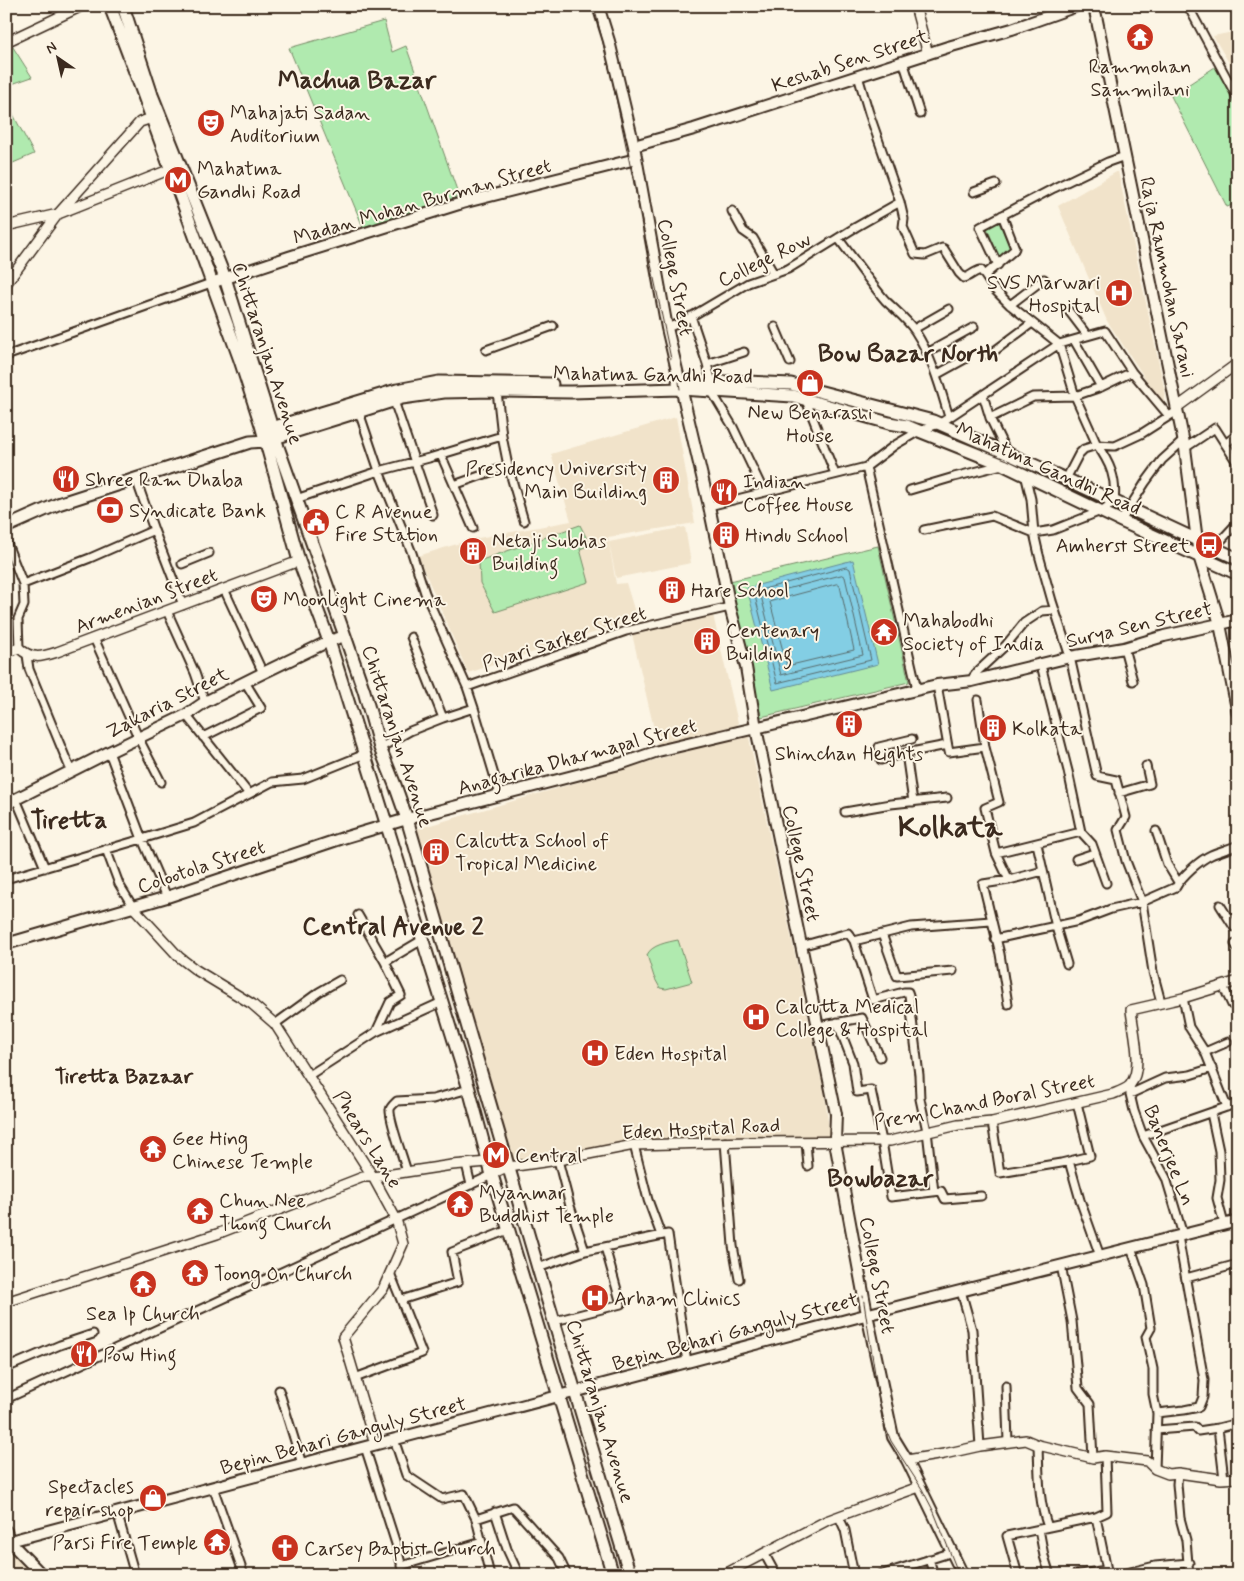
<svg xmlns="http://www.w3.org/2000/svg" width="1244" height="1581" viewBox="0 0 1244 1581" font-family="Mynerve,sans-serif">
<style>
.built{fill:#f1e3ca}
.green{fill:#b0eaaf;stroke:#768a66}
.water{fill:#83cee4;stroke:#668c95}
.lines{fill:none;stroke-linecap:round;stroke-linejoin:round}
.shore{stroke:#586c6d;stroke-width:1}
.minor-casing{stroke:#3b2a1e;stroke-width:11}
.tertiary-casing{stroke:#3b2a1e;stroke-width:12}
.secondary-casing{stroke:#3b2a1e;stroke-width:14}
.primary-casing{stroke:#3b2a1e;stroke-width:15}
.minor{stroke:#fcf5e5;stroke-width:7}
.tertiary{stroke:#fcf5e5;stroke-width:9}
.secondary{stroke:#fcf5e5;stroke-width:10}
.primary{stroke:#fcf5e5;stroke-width:11}
.tram{stroke:#3b2a1e;stroke-width:1}
.labels{text-anchor:middle;stroke-width:4;stroke-linejoin:round;paint-order:stroke}
.street-label{font-size:20px;fill:#3b2a1e;stroke:#fcf5e5}
.poi-label{font-size:20px;fill:#3b2a1e;stroke:#fcf5e5;text-anchor:start}
.neighbourhood-label{font-size:21px;font-weight:bold;fill:#3b2a1e;stroke:#fcf5e5}
.district-label{font-size:25px;font-weight:bold;fill:#3b2a1e;stroke:#fcf5e5}
.town-label{font-size:30px;font-weight:bold;fill:#3b2a1e;stroke:#fcf5e5}
</style>
<rect width="100%" height="100%" fill="#fcf5e5"/>
<filter id="ink" filterUnits="userSpaceOnUse"><feTurbulence type="fractalNoise" baseFrequency=".02" numOctaves="2"/><feDisplacementMap in="SourceGraphic" scale="10" xChannelSelector="R" yChannelSelector="G"/><feConvolveMatrix kernelMatrix="1 2 1 2 8 2 1 2 1" color-interpolation-filters="sRGB"/></filter>
<g filter="url(#ink)">
<path class="built" d="M1238,31V78L1213,36Z
M1118,171L1165,392L1163,405L1107,321L1058,206Z
M676,417L695,523L608,537L616,584L626,583L637,619L468,673L418,556L473,539L571,521L551,454Z
M685,527L691,563L616,578L609,542Z
M713,615L739,727L658,746L632,634Z
M748,733L825,1096L830,1139L623,1145L512,1166L413,830Z
M16,1545L40,1575H6V1548Z"/>
<path class="green" d="M384,21L392,52L406,46L459,196L363,227L289,48Z
M11,44L32,77L6,86V46Z
M1218,65L1238,113V203L1227,207L1171,96Z
M6,101L34,154L6,166Z
M998,220L1011,250L999,257L987,228Z
M580,525L590,545L580,549L589,582L495,612L480,583L479,561Z
M878,546L909,682L761,717L730,581Z
M678,940L692,982L666,989L660,988L654,977L647,955C651,945 668,942 678,940Z"/>
<path class="water" d="M853,560L878,664L773,690L747,588Z"/>
<g class="lines">
<path class="shore" d="M847,567L850,569L871,660L777,683L754,592Z
M842,575L845,577L863,655L781,675L761,596Z
M837,584L840,586L854,650L787,666L770,602Z"/>
<g class="minor-casing">
<path id="minor" d="M1188,6L1238,99
M903,61L920,114
M858,76L869,113L900,202L904,219L903,227L915,254L925,255L942,248L944,249L959,273L964,278C970,277 974,271 981,270L994,289L1010,305L1059,344L1075,396L1097,445L1115,446L1141,434L1177,411
M974,192L996,184
M732,211L743,231L753,238L774,274
M838,238C854,259 868,280 885,300C895,310 907,319 915,331C932,357 940,387 949,417
M998,265L980,227L1054,188L1108,162L1125,156
M985,275L1014,250L1015,248L1002,215
M1010,305L1044,279
M1068,310L1087,335
M691,316L707,364L744,352
M775,327L790,362
M667,328L682,322L748,283L788,269L856,227L900,202
M914,329L949,309
M1074,340L1101,387
M486,350L553,326
M927,353L974,327
M989,355L1032,323
M6,356L211,283
M707,364L712,382V392L733,427L764,492
M936,375L965,359
M497,391L502,436L508,466L524,521
M983,395L990,418L1007,453
M805,398L835,474
M394,401L433,515
M359,412L379,471L412,553L425,593L467,687L474,708L500,795
M990,418L1033,397L1075,396L1101,387L1132,372
M1225,444L1238,434
M1185,448L1215,428L1238,464
M441,455L473,528
M866,467L917,689
M1025,474L1031,499L1034,533L1039,555L1052,601L1070,657L1097,776L1116,780L1126,817L1118,830L1126,861L1142,902L1153,972L1161,1002
M454,485L508,466
M910,490L954,477L1002,465
M296,499L379,471L429,458L502,436
M709,506L866,467L895,445L919,431L939,424L1059,344L1105,331L1132,372L1169,416
M1121,521L1145,483L1162,460L1183,441
M154,530L183,605
M924,530L992,516L1034,533L1053,530L1101,511L1114,502C1117,479 1110,463 1097,445L1084,449L1079,454L1066,479
M6,541L23,584L24,605L18,619L19,648
M1214,548L1238,522
M182,564L209,553
M23,584L90,558L154,530L136,479
M224,589L263,673
M167,611L195,673L205,702
M411,637L443,718L474,708
M94,638L138,737L161,782
M1124,648L1133,681
M27,655L29,669L71,771
M1041,665L1068,771L1081,832L1092,844L1106,883
M973,681L974,676L978,671L1006,645L1024,623L1042,611L1055,610
M937,685L949,752L985,747
M467,687L626,631L730,607
M978,700L985,747L999,802L985,808L996,853L1009,880
M186,715L249,794
M203,737L261,708L245,682
M380,748L410,731L443,718
M109,752L142,839L167,897
M906,753L881,760L879,747L912,739
M1119,793L1150,784L1146,766
M16,799L45,868
M913,802L906,753L947,745
M845,812L891,804L947,798
M1156,831L1167,864L1178,882
M1037,844L1056,927L1067,964
M106,849L119,884L133,907
M996,853L1081,832
M1076,859L1094,853
M6,879L142,839L194,823L272,782L303,779L365,754
M1220,905L1234,927L1238,928
M882,934L897,976L953,971
M995,939L1079,921L1111,909L1142,902L1176,887C1182,876 1200,860 1211,855C1220,851 1229,849 1238,845
M854,941L873,1000L904,992H908L909,995L919,1075L920,1099L927,1131L934,1192
M1235,944L1238,949
M801,946L848,933L854,941L911,927L991,921
M385,962L422,940
M1223,986L1232,1005
M1183,998L1189,1027L1205,1052L1227,1107
M1008,1004L1000,954L983,884L1009,880L1043,871
M837,1022L853,1063L857,1092L871,1090L882,1141L891,1197L941,1191L945,1199L981,1196
M275,1024L319,992L340,980
M818,1026L862,1018L880,1057
M376,1032L442,1002
M1205,1052L1228,1042
M308,1076L376,1032L390,1002L401,995L385,962L358,915
M1130,1086V1094L1134,1111L1143,1136L1166,1178L1183,1235
M1130,1094L1165,1078L1190,1075L1212,1068
M1211,1113L1219,1151L1220,1180L1217,1198L1224,1224
M992,1122L1000,1173L1061,1163L1090,1156L1077,1103
M1143,1136L1238,1103
M725,1142L733,1246L739,1279
M806,1142L808,1166
M634,1145L648,1200L661,1235
M558,1160L570,1206L585,1251
M1069,1161L1080,1200L1100,1256
M466,1164L471,1185
M407,1172C404,1160 389,1120 390,1110C390,1107 394,1104 397,1101L433,1099L469,1089
M1131,1248L1144,1285L1151,1328L1146,1337L1153,1369V1394L1157,1413L1155,1469
M1061,1265L1072,1321L1078,1388L1090,1404L1093,1458
M538,1268L585,1251L668,1234L687,1362
M390,1273L401,1300
M1186,1278L1238,1264
M961,1291L972,1330L980,1446
M555,1321L621,1304L605,1247
M6,1368L60,1345L93,1334
M355,1378L422,1353L401,1300L458,1282L452,1252L508,1230
M1006,1386L1008,1442
M279,1390L302,1464
M6,1399L509,1167
M1157,1413L1184,1410L1199,1407L1203,1397L1204,1380L1178,1236
M1218,1428L1224,1479
M1156,1430L1195,1427L1198,1431L1218,1428L1238,1423
M394,1439L406,1475L442,1499L464,1494L476,1519L490,1575
M1038,1445C1039,1472 1038,1501 1048,1527
M365,1447L396,1544L404,1575
M1178,1473L1177,1484L1180,1518L1186,1540L1189,1575
M213,1487L244,1575
M117,1512L135,1575
M495,1512L507,1549L519,1575
M839,1517L845,1530L854,1575
M1096,1517L1108,1575
M476,1519L513,1507L559,1558L567,1575
M1039,1529L1044,1556L1050,1575
M764,1553L776,1575
M929,1559L934,1575
M401,1566L482,1542
M880,1575L953,1552
M1018,1575L1007,1536L1096,1517L1107,1512L1105,1456
M1075,1575L1106,1570
M1118,1575L1155,1566L1189,1563"/>
</g>
<g class="tertiary-casing">
<path id="tertiary" d="M915,6L928,54
M6,42L82,6
M6,226L58,214L176,167
M6,284L58,214L140,122L152,118L157,119
M1176,408L1238,363
M6,653L19,648C32,660 41,657 57,652L299,561
M133,907L179,957L196,970L252,1004L275,1024L373,1177L396,1219L403,1244L383,1289L343,1337L375,1444
M6,1302L217,1234L363,1177H373L452,1165L488,1162L509,1167L558,1160L634,1145L749,1142L890,1141L958,1125L992,1122L1113,1094C1118,1092 1127,1089 1130,1085C1144,1068 1133,1030 1131,1010L1183,998L1238,981
M907,1460L944,1454L980,1446L1026,1440L1038,1445L1093,1458L1105,1456L1147,1461L1155,1469L1168,1474L1178,1473L1221,1479L1238,1478
M723,1575L826,1521L877,1502L919,1487"/>
</g>
<g class="secondary-casing">
<path id="secondary" d="M598,6L609,41L634,146L667,328L709,506L730,607L746,667L756,728L836,1114L835,1142L867,1314L893,1437L907,1460L963,1575
M1094,6L1185,448L1199,556L1220,624L1238,714
M634,146L694,129L948,47L1012,29L1077,6
M211,283L289,257L462,203L636,159
M6,804L109,752L186,715L205,702L263,673L329,641L345,636
M6,944L167,897L343,838L407,819L623,763L658,751L937,685L972,681L1070,657L1124,648L1164,636L1238,620
M6,1531L9,1541L42,1575
M6,1542L865,1315L1238,1221"/>
</g>
<g class="primary-casing">
<path id="primary" d="M110,6L137,77L240,360L261,425L299,561L329,641L347,698L442,1002L469,1089L492,1175L613,1575
M123,6L152,95L225,278L278,447L345,636L364,691L380,748L395,785L407,819L538,1268L630,1575
M678,382H747L791,384L933,421L1066,479L1238,559
M265,430L397,390L439,382L552,384
M6,527L58,504L250,442L265,441L402,398L444,392L493,391L571,392L680,389L793,396L889,423L907,426L919,431L1004,465L1121,521L1238,574"/>
</g>
<use href="#minor" class="minor"/>
<use href="#tertiary" class="tertiary"/>
<use href="#secondary" class="secondary"/>
<use href="#primary" class="primary"/>
<path class="tram" d="M594,6L613,84L671,359
M679,382L680,389
M863,1296L882,1419L891,1441L922,1489L934,1512L959,1575"/>
</g>
</g>
<defs>
<g id="temple-disc" transform="scale(1.4375)"><circle r="9.5" fill="#c8321e" stroke="#fcf5e5"/><path d="M0-6L5-2H3V0L6.5 2.5H4V6H1.5V3h-3V6H-4V2.5H-6.5L-3 0V-2H-5Z" fill="#fff"/></g>
<g id="theatre-disc" transform="scale(1.4375)"><circle r="9.5" fill="#c8321e" stroke="#fcf5e5"/><path d="M-5-5.5Q0-4 5-5.5V0Q5 5 0 6Q-5 5-5 0ZM-3.3-2.5H-1v1.5H-3.3ZM1-2.5H3.3v1.5H1ZM-2.8 1Q0 5.5 2.8 1Z" fill="#fff"/></g>
<g id="metro-disc" transform="scale(1.4375)"><circle r="9.5" fill="#c8321e" stroke="#fcf5e5"/><path d="M-5.5 5V-5H-3L0 0L3-5H5.5V5H3V-.5L0 4L-3-.5V5Z" fill="#fff"/></g>
<g id="hospital-disc" transform="scale(1.4375)"><circle r="9.5" fill="#c8321e" stroke="#fcf5e5"/><path d="M-5-5h3v3.5h4V-5h3V5h-3V1.5h-4V5h-3Z" fill="#fff"/></g>
<g id="shop-disc" transform="scale(1.4375)"><circle r="9.5" fill="#c8321e" stroke="#fcf5e5"/><path d="M-5-2.5h2.3a2.7 3.5 0 0 1 5.4 0H5L5.5 6h-11ZM-1.5-2.5h3a1.5 2.3 0 0 0-3 0Z" fill="#fff"/></g>
<g id="restaurant-disc" transform="scale(1.4375)"><circle r="9.5" fill="#c8321e" stroke="#fcf5e5"/><path d="M-5-6h1v4h1v-4h1v4h1v-4h1v5L-1.5 .5V6h-2V.5L-5-1ZM5-6V6H3V1.5H1.5Q1.5-4 5-6Z" fill="#fff"/></g>
<g id="building-disc" transform="scale(1.4375)"><circle r="9.5" fill="#c8321e" stroke="#fcf5e5"/><path d="M-4-6H4V6H1V3H-1V6H-4ZM-2.5-4.3h1.7v1.8h-1.7ZM.8-4.3h1.7v1.8H.8ZM-2.5-1h1.7V.8h-1.7ZM.8-1h1.7V.8H.8Z" fill="#fff"/></g>
<g id="bank-disc" transform="scale(1.4375)"><circle r="9.5" fill="#c8321e" stroke="#fcf5e5"/><path d="M-6-4H6V4H-6ZM0-2.3a2.3 2.3 0 1 0 0 4.6a2.3 2.3 0 1 0 0-4.6Z" fill="#fff"/></g>
<g id="civic-disc" transform="scale(1.4375)"><circle r="9.5" fill="#c8321e" stroke="#fcf5e5"/><path d="M-.6-6.5H3V-4.5H.6V-3L4-1V1h2V6H-6V1h2V-1L-.6-3ZM-1.2 2.5V6h2.4V2.5Z" fill="#fff"/></g>
<g id="bus-disc" transform="scale(1.4375)"><circle r="9.5" fill="#c8321e" stroke="#fcf5e5"/><path d="M-5-6H5V4H4V6H2V4H-2V6H-4V4H-5ZM-3.5-4V0h7V-4ZM-3.5 1.2v1.5H-2V1.2ZM2 1.2v1.5H3.5V1.2Z" fill="#fff"/></g>
<g id="church-disc" transform="scale(1.4375)"><circle r="9.5" fill="#c8321e" stroke="#fcf5e5"/><path d="M-1.2-6h2.4v3.5h3.3v2.4h-3.3V6h-2.4V-.1h-3.3v-2.4h3.3Z" fill="#fff"/></g>
</defs>
<g fill-rule="evenodd">
<use href="#temple-disc" x="1140" y="37"/>
<use href="#theatre-disc" x="211" y="123"/>
<use href="#metro-disc" x="178" y="180"/>
<use href="#hospital-disc" x="1119" y="293"/>
<use href="#shop-disc" x="810" y="383"/>
<use href="#restaurant-disc" x="66" y="479"/>
<use href="#building-disc" x="666" y="480"/>
<use href="#restaurant-disc" x="724" y="492"/>
<use href="#bank-disc" x="110" y="510"/>
<use href="#civic-disc" x="316" y="522"/>
<use href="#building-disc" x="726" y="535"/>
<use href="#bus-disc" x="1209" y="545"/>
<use href="#building-disc" x="473" y="551"/>
<use href="#building-disc" x="672" y="590"/>
<use href="#theatre-disc" x="264" y="599"/>
<use href="#temple-disc" x="884" y="632"/>
<use href="#building-disc" x="707" y="641"/>
<use href="#building-disc" x="849" y="724"/>
<use href="#building-disc" x="993" y="728"/>
<use href="#building-disc" x="436" y="852"/>
<use href="#hospital-disc" x="756" y="1017"/>
<use href="#hospital-disc" x="595" y="1053"/>
<use href="#temple-disc" x="153" y="1149"/>
<use href="#metro-disc" x="496" y="1155"/>
<use href="#temple-disc" x="460" y="1204"/>
<use href="#temple-disc" x="200" y="1211"/>
<use href="#temple-disc" x="195" y="1273"/>
<use href="#temple-disc" x="143" y="1284"/>
<use href="#hospital-disc" x="595" y="1298"/>
<use href="#restaurant-disc" x="84" y="1354"/>
<use href="#shop-disc" x="153" y="1498"/>
<use href="#temple-disc" x="217" y="1542"/>
<use href="#church-disc" x="285" y="1548"/>
</g>
<g class="labels">
<g class="street-label">
<text transform="translate(850 60) rotate(-18)" y="7">Keshab Sen Street</text>
<text transform="translate(422 201) rotate(-16)" y="7">Madan Mohan Burman Street</text>
<text transform="translate(764 259) rotate(-26)" y="7">College Row</text>
<text transform="translate(676 277) rotate(79)" y="7">College Street</text>
<text transform="translate(1168 277) rotate(78)" y="7">Raja Rammohan Sarani</text>
<text transform="translate(268 353) rotate(72)" y="7">Chittaranjan Avenue</text>
<text transform="translate(653 374) rotate(1)" y="7">Mahatma Gandhi Road</text>
<text transform="translate(1049 468) rotate(24)" y="7">Mahatma Gandhi Road</text>
<text transform="translate(146 600) rotate(-21)" y="7">Armenian Street</text>
<text transform="translate(1139 624) rotate(-13)" y="7">Surya Sen Street</text>
<text transform="translate(564 638) rotate(-18)" y="7">Piyari Sarker Street</text>
<text transform="translate(167 702) rotate(-27)" y="7">Zakaria Street</text>
<text transform="translate(398 736) rotate(72)" y="7">Chittaranjan Avenue</text>
<text transform="translate(577 756) rotate(-15)" y="7">Anagarika Dharmapal Street</text>
<text transform="translate(802 863) rotate(78)" y="7">College Street</text>
<text transform="translate(201 866) rotate(-18)" y="7">Colootola Street</text>
<text transform="translate(984 1101) rotate(-11)" y="7">Prem Chand Boral Street</text>
<text transform="translate(701 1128) rotate(-3)" y="7">Eden Hospital Road</text>
<text transform="translate(368 1139) rotate(58)" y="7">Phears Lane</text>
<text transform="translate(1170 1155) rotate(68)" y="7">Banerjee Ln</text>
<text transform="translate(878 1275) rotate(79)" y="7">College Street</text>
<text transform="translate(735 1331) rotate(-15)" y="7">Bepin Behari Ganguly Street</text>
<text transform="translate(601 1411) rotate(73)" y="7">Chittaranjan Avenue</text>
<text transform="translate(343 1435) rotate(-15)" y="7">Bepin Behari Ganguly Street</text>
</g>
<g class="poi-label">
<text x="1140" y="73" text-anchor="middle">Rammohan<tspan x="1140" dy="23">Sammilani</tspan></text>
<text x="230" y="119">Mahajati Sadan<tspan x="230" dy="23">Auditorium</tspan></text>
<text x="197" y="175">Mahatma<tspan x="197" dy="23">Gandhi Road</tspan></text>
<text x="1100" y="289" text-anchor="end">SVS Marwari<tspan x="1100" dy="23">Hospital</tspan></text>
<text x="810" y="419" text-anchor="middle">New Benarashi<tspan x="810" dy="23">House</tspan></text>
<text x="647" y="475" text-anchor="end">Presidency University<tspan x="647" dy="23">Main Building</tspan></text>
<text x="85" y="486">Shree Ram Dhaba</text>
<text x="743" y="488">Indian<tspan x="743" dy="23">Coffee House</tspan></text>
<text x="129" y="517">Syndicate Bank</text>
<text x="335" y="518">C R Avenue<tspan x="335" dy="23">Fire Station</tspan></text>
<text x="745" y="542">Hindu School</text>
<text x="492" y="547">Netaji Subhas<tspan x="492" dy="23">Building</tspan></text>
<text x="1190" y="552" text-anchor="end">Amherst Street</text>
<text x="691" y="597">Hare School</text>
<text x="283" y="606">Moonlight Cinema</text>
<text x="903" y="627">Mahabodhi<tspan x="903" dy="23">Society of India</tspan></text>
<text x="726" y="637">Centenary<tspan x="726" dy="23">Building</tspan></text>
<text x="1012" y="735">Kolkata</text>
<text x="849" y="760" text-anchor="middle">Shinchan Heights</text>
<text x="455" y="847">Calcutta School of<tspan x="455" dy="23">Tropical Medicine</tspan></text>
<text x="775" y="1013">Calcutta Medical<tspan x="775" dy="23">College &amp; Hospital</tspan></text>
<text x="614" y="1060">Eden Hospital</text>
<text x="172" y="1145">Gee Hing<tspan x="172" dy="23">Chinese Temple</tspan></text>
<text x="515" y="1162">Central</text>
<text x="479" y="1199">Myanmar<tspan x="479" dy="23">Buddhist Temple</tspan></text>
<text x="219" y="1207">Chun Nee<tspan x="219" dy="23">Thong Church</tspan></text>
<text x="214" y="1280">Toong On Church</text>
<text x="614" y="1305">Arham Clinics</text>
<text x="143" y="1320" text-anchor="middle">Sea Ip Church</text>
<text x="103" y="1361">Pow Hing</text>
<text x="134" y="1493" text-anchor="end">Spectacles<tspan x="134" dy="23">repair shop</tspan></text>
<text x="198" y="1549" text-anchor="end">Parsi Fire Temple</text>
<text x="304" y="1555">Carsey Baptist Church</text>
</g>
<g class="neighbourhood-label">
<text x="124" y="1083">Tiretta Bazaar</text>
</g>
<g class="district-label">
<text x="357" y="88">Machua Bazar</text>
<text x="908" y="361">Bow Bazar North</text>
<text x="69" y="828">Tiretta</text>
<text x="393" y="934">Central Avenue 2</text>
<text x="880" y="1186">Bowbazar</text>
</g>
<g class="town-label">
<text x="950" y="836">Kolkata</text>
</g>
</g>
<rect width="1244" height="1581" fill="none" stroke="#fcf5e5" stroke-width="25"/>
<rect x="12" y="12" width="1219" height="1556" fill="none" stroke="#3b2a1e" stroke-width="2" filter="url(#ink)"/>
<g transform="translate(58 58) rotate(326)" stroke="#fcf5e5" stroke-width="4" paint-order="stroke">
<path d="M0-4L9 19L0 12L-9 19Z" fill="#3b2a1e"/>
<text y="-8" font-size="14" font-weight="bold" text-anchor="middle" fill="#3b2a1e">N</text>
</g>
</svg>
